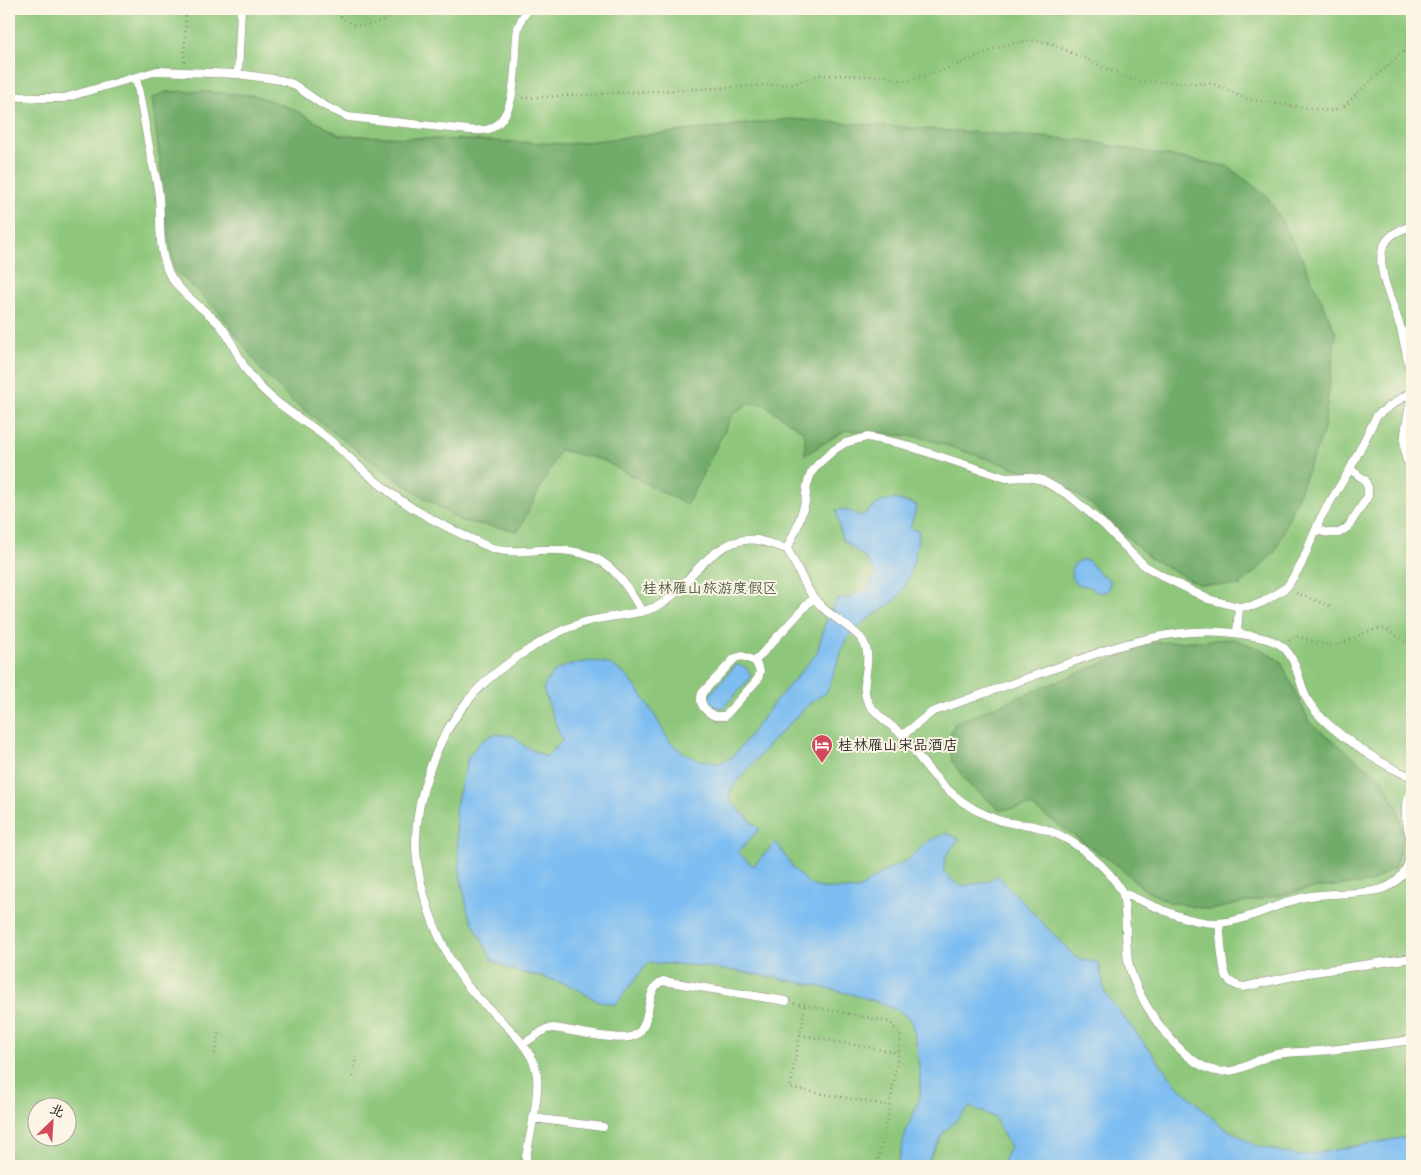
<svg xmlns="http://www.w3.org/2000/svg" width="1421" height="1175" viewBox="0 0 1421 1175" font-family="'Playpen Sans','LXGW WenKai TC',sans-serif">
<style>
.green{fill:#8ec77b;stroke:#5c7953;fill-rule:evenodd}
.forest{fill:#72ac6b;stroke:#4e6c4b}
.water{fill:#7dbdf1;stroke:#54748e}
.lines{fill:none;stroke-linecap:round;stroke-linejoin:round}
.service-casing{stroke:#908a7d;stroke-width:9}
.path{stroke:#908a7d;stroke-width:2.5;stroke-dasharray:1 4;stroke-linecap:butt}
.service{stroke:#fff;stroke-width:8}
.labels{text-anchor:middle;stroke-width:4;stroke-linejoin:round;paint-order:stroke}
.park-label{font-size:15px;fill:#495a43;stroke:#fcf5e5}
.poi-label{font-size:15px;fill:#2b2b2b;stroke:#fcf5e5;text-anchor:start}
</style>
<rect width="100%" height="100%" fill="#fcf5e5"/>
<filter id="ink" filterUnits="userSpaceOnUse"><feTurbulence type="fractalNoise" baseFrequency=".02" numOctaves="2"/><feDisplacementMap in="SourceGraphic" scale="10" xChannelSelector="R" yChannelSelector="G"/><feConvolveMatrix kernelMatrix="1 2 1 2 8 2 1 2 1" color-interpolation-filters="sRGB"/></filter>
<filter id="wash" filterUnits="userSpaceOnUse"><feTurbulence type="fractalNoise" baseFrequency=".0096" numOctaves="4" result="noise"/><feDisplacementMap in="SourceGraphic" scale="20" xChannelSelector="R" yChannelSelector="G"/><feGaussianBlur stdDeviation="1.12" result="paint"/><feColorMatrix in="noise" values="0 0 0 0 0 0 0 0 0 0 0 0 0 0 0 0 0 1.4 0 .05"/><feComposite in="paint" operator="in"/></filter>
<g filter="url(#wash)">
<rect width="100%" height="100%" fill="#f6e8cf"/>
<path class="green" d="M9,9H1412V1166H9ZM38,1108H68V1138H38Z"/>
<path class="forest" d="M191,91L254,95L293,109L340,135L567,144L791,119L1080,140L1227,166L1268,197L1302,258L1336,333L1324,430L1275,552L1240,586L1198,584L1150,558L1091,504L1058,482L920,437L846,430L805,455V433L763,404L749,403L733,414L687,505L602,460L560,450L518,531L461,521L397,480L292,401L262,371L220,313L174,269L166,225L162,178L152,98L166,92Z
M1234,639L1263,650L1281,662L1310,723L1383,780L1398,809L1404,838L1394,868L1369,883L1313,888L1211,910L1169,902L1145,890L1118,866L1031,806L1000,810L968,784L952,761L948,739L955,723L1152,643Z"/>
<path class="water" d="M894,499L917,505L910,528L919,531L915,557L906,585L895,601L864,622L846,639L827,692L809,704L766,748L731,789L729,800L759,829L738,852L753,866L776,842L794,869L809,884L821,888L857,890L885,871L906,861L928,841L947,833L959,839C950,850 942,858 944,873L960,886L987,882L997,875L1076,958L1099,963L1105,993L1176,1084L1220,1125L1257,1146L1300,1156L1412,1136V1166H1001L1010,1147L994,1117L970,1107L944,1132L925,1166H897C901,1153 903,1139 908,1126C912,1116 919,1104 920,1094C921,1078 917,1037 911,1022C900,995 738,971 705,967C686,964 667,964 648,963L615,1005L596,1000L572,986L539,976L511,970L492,960L468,913L460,872L455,809L468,757L480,742L494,734L514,736L524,746L546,757L562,741L543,689C548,675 560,666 574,664C584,662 596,660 605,663C633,670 656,719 670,742L685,754L699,760L718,763L729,759L737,752L774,703L817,653L825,624L836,600L850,597L867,589L876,574L864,557L842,539L836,510H847L861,516L882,501Z
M1080,560C1093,559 1090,565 1097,571C1102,576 1107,575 1110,582L1108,590C1100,596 1095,591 1089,586C1076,587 1069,580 1072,567Z
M736,665H739L747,668L751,677L723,708L715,707L708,699L710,694Z"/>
</g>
<g filter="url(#ink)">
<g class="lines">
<g class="service-casing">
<path id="service" d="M238,74L241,9
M136,77C141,104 146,130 151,157C154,170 158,184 159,197C161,221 158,246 167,269C177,293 203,307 220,325C234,341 239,364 254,380C274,404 302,419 327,438C346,453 362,471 382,486C407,507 436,522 465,536C475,540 485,546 495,549C509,553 525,551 539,550C597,548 615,563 642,612
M9,96L37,98H64L157,71L238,74L281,80L293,84L323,105L348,117L469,130C476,130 483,131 489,129C521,117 513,56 518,28L522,18L529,9
M1412,226C1399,230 1388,234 1383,248C1375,269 1395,308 1401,329C1405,346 1408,362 1412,378
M1412,392C1410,410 1396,455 1412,467
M1316,530L1329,533H1339L1348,527L1368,496V488L1365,480L1350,469
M787,549L797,527L805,503L807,485L811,473L818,464L834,450L845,443L867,437L873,438L902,444L1006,478L1028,477L1042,480L1070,496L1104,525L1132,554L1145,566L1168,579L1208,599L1239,607L1253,606L1263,602L1287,587L1301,565L1321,517L1350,469L1377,415L1412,391
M1237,633L1239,607
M755,661L760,671L758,679L725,716H715C705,711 698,704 702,693L735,658L742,656L755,661L813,598
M903,735C924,766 950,800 986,815C994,819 1003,822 1011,823C1019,825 1026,824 1034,826C1058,832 1074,842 1093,858C1104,867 1115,879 1122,892C1127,903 1125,944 1128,960C1133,995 1179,1064 1216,1071C1241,1075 1255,1058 1277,1054C1290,1052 1305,1052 1318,1051C1350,1048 1381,1044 1412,1040
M1412,793C1399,803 1409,831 1412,844
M1123,893C1153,905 1185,923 1217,923C1245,922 1278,903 1305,897C1328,892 1370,896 1389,886C1403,879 1410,863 1412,849
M1219,923C1221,936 1221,967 1227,978C1231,984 1237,986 1244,987L1307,973L1412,958
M523,1044L546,1029L554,1028C570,1030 616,1041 630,1037C655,1032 642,988 663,981L786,1001
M533,1118L603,1127
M526,1166V1157C530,1135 541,1090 536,1070C530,1041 489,1012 470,989C442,955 417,890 416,846C415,799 436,739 466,703C484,679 508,662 533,647C544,640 556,633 568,628C575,626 582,622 589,621C612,615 636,616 658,606C670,600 678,590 687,580C704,560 728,536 757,540C767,542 777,546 787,549C799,568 805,591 822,607C833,618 855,629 863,641C875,661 857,684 869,704C875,714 893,727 903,735L932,712L1109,649C1155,635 1200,626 1247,635C1259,637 1273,639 1283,647C1297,659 1299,683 1307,699C1322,727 1382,766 1412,777"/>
</g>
<path class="path" d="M334,9C354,37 379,24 403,9
M184,62L186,9
M522,98L793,84L819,75L884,76L904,81L942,71L1002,46L1032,40L1050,43L1130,79L1139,81L1214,84L1250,100L1330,111L1341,109L1412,43
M1296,593L1330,606
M1289,641L1294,636C1308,638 1322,647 1335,645C1350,643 1374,624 1387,630C1396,634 1404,642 1412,648
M794,1003L890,1022L901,1037L888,1116L878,1161L879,1166
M805,1006L790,1088L890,1106
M800,1035L899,1053
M215,1054L219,1031
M353,1077L356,1057"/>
<use href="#service" class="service"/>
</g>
</g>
<defs>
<g id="hotel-pin" transform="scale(1.125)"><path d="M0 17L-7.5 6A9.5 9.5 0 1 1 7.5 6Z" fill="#d1495b" stroke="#fcf5e5"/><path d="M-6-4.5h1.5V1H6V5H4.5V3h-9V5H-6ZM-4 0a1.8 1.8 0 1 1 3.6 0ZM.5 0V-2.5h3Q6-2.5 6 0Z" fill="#fff"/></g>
</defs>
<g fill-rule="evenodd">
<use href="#hotel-pin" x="822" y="745"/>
</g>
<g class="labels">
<g class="park-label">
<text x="710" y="593">桂林雁山旅游度假区</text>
</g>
<g class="poi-label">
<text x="838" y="750">桂林雁山宋品酒店</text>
</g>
</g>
<rect width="1421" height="1175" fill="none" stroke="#fcf5e5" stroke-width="30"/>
<g transform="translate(52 1122) rotate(25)"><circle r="24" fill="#fcf5e5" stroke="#a8a49b"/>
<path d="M0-4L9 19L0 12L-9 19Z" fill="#d1495b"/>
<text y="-8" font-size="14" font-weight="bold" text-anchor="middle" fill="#2b2b2b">北</text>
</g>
</svg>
